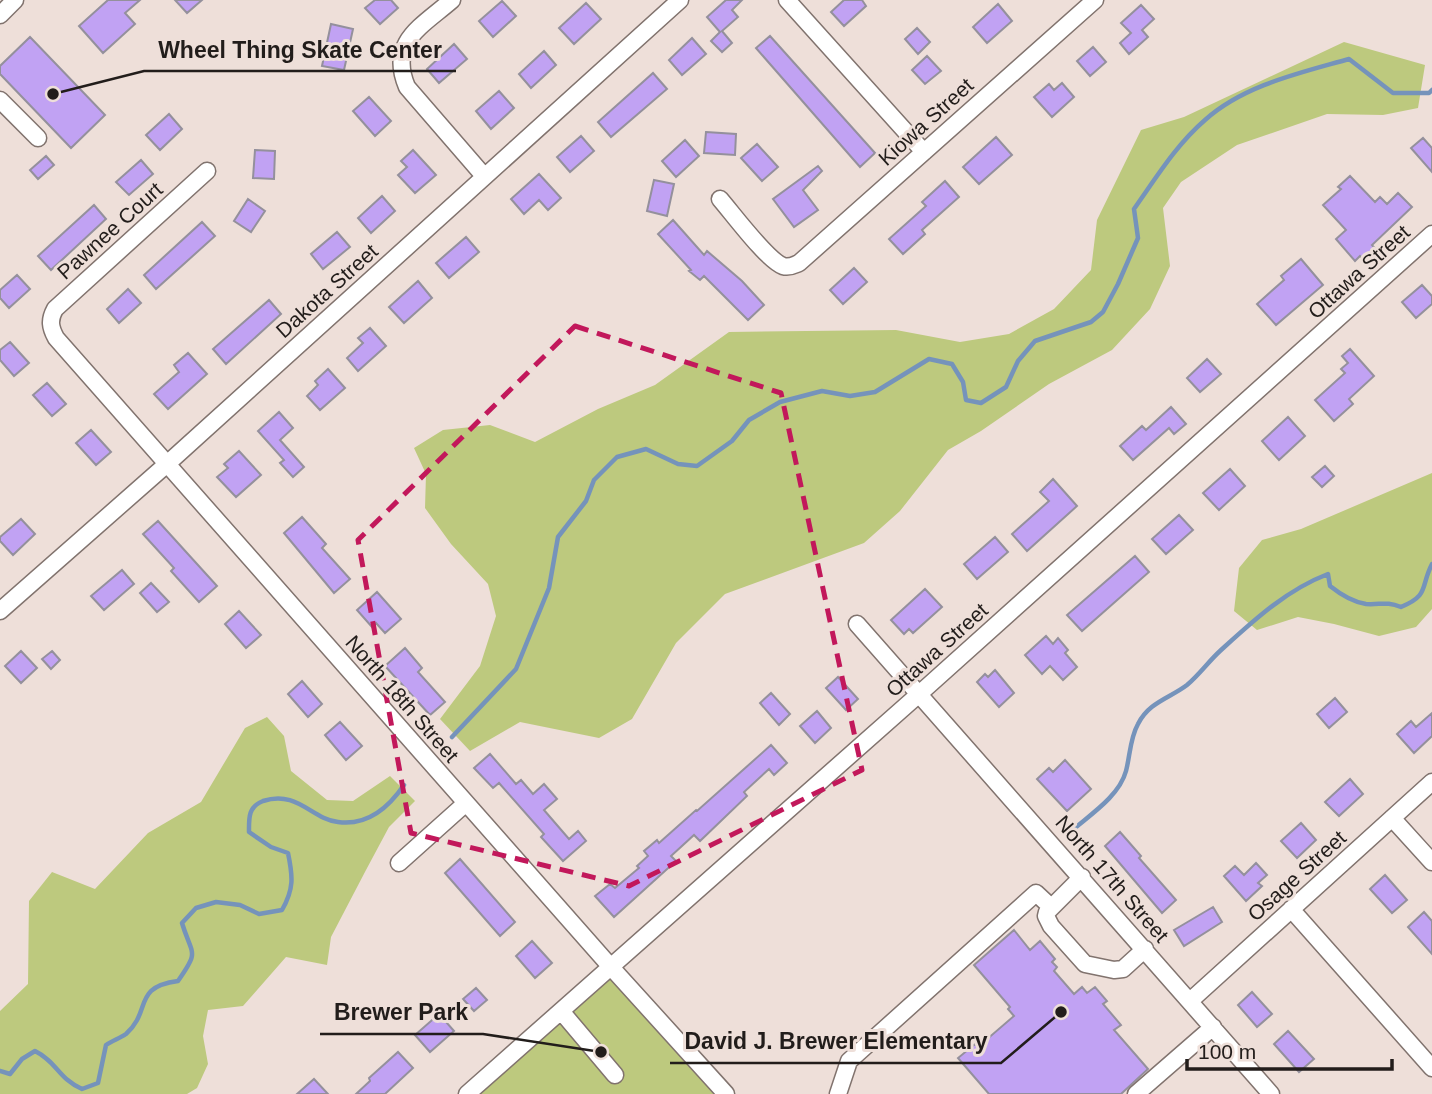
<svg xmlns="http://www.w3.org/2000/svg" width="1432" height="1094" viewBox="0 0 1432 1094" font-family="Arial,sans-serif">
<style>
.green{fill:#bdc97e}
.lines{fill:none;stroke-linecap:round;stroke-linejoin:round}
.stream{stroke:#7593bb;stroke-width:4.5}
.building{fill:#c1a2f3;stroke:#94909c;stroke-width:2}
.minor-casing{stroke:#81736e;stroke-width:19}
.minor{stroke:#fff;stroke-width:16}
.marked{fill:none;stroke:#c2185b;stroke-width:5;stroke-dasharray:14 9;stroke-linejoin:round}
.labels{text-anchor:middle;stroke-width:6;stroke-linejoin:round;paint-order:stroke}
.street-label{font-size:21px;fill:#221d1b;stroke:#eedfd9}
.leader{fill:none;stroke:#221d1b;stroke-width:2.5}
.callout-dot{fill:#221d1b;stroke:#eedfd9;stroke-width:2.5}
.callout-label{font-size:23px;text-anchor:middle;font-weight:bold;fill:#221d1b;stroke:#eedfd9;stroke-width:6;stroke-linejoin:round;paint-order:stroke}
</style>
<rect width="100%" height="100%" fill="#eedfd9"/>
<path class="green" d="M1344,42L1425,65L1418,108L1383,115L1327,114L1237,145L1181,182L1163,208L1170,266L1150,309L1112,350L1049,384L981,431L948,450L900,511L864,543L725,594L676,643L632,719L599,738L520,722L470,751L440,719L480,666L496,616L488,584L451,544L425,508L426,474L414,448L443,430L490,425L535,442L598,409L655,385L729,332L896,330L960,342L1009,334L1054,309L1091,270L1097,220L1141,130L1184,117Z
M1432,473V609L1416,627L1379,636L1334,624L1298,617L1257,630L1234,611L1239,568L1262,540L1301,529Z
M267,717L284,736L291,771L327,800L353,801L390,776L415,801L389,827L366,870L331,937L327,965L286,957L243,1006L208,1010L203,1036L208,1064L197,1088L187,1094H0V1011L28,984L29,901L52,872L95,889L148,833L201,802L245,728Z
M610,966L726,1094H467Z"/>
<g class="lines">
<path class="stream" d="M452,737L516,669L549,588L558,537L586,501L594,480L617,457L646,449L678,464L697,466L732,441L749,420L780,402L822,391L850,396L875,392L929,359L952,364L963,382L966,400L981,403L1006,387L1018,361L1035,341L1091,322L1103,312L1118,284L1138,238L1134,209C1156,178 1176,145 1205,120C1244,85 1300,73 1349,59L1393,93H1429L1432,90
M1069,833C1088,816 1119,797 1126,771C1130,756 1130,738 1138,724C1149,702 1170,698 1187,685C1199,675 1209,661 1220,651C1253,621 1286,590 1328,574L1330,586C1340,594 1353,602 1366,604C1381,605 1386,601 1401,607C1430,595 1420,587 1432,564
M0,1071L10,1074L22,1059L35,1051C57,1062 59,1079 82,1089L98,1083L106,1045C112,1041 120,1038 126,1034C152,1011 132,987 178,981C200,950 192,956 182,923L196,908L216,902L240,905L259,914L282,910C294,889 293,877 288,853L271,847L249,832C249,818 248,807 263,801C298,790 311,819 338,822C367,826 389,807 404,785"/>
</g>
<path class="building" d="M108,0H140L125,13L135,24L103,53L79,26Z
M175,0H202L187,13Z
M375,0H391L398,8L380,24L365,8Z
M726,0H742L732,10L738,17L722,31L732,43L722,52L711,41L720,32L707,17Z
M844,0H862L866,6L844,26L831,12Z
M502,1L516,16L493,37L479,21Z
M586,3L601,19L574,44L559,28Z
M998,4L1012,21L987,43L973,27Z
M1141,5L1154,19L1142,30L1148,37L1129,54L1120,43L1131,33L1121,23Z
M331,24L353,29L344,70L322,66Z
M917,28L930,42L918,54L905,39Z
M770,36L875,153L860,167L756,48Z
M30,37L105,115L71,148L0,74V66Z
M692,38L706,54L682,75L669,60Z
M454,44L467,59L439,83L427,69Z
M1093,47L1106,62L1090,76L1077,61Z
M544,51L556,65L531,88L519,74Z
M927,56L941,71L925,84L912,70Z
M653,73L667,89L611,137L598,122Z
M1062,83L1074,97L1052,117L1034,97L1049,84L1054,90Z
M499,91L514,108L491,129L476,111Z
M369,97L391,121L375,136L353,111Z
M169,114L182,129L160,150L146,135Z
M706,132L736,134L735,155L704,153Z
M581,136L594,151L570,172L557,157Z
M996,137L1012,155L979,184L963,167Z
M1423,138L1432,148V172L1411,148Z
M685,140L699,156L676,177L662,161Z
M757,144L778,167L762,181L741,158Z
M255,150L275,151L274,179L253,178Z
M413,150L436,175L415,193L398,175L407,167L401,161Z
M46,156L54,165L38,179L30,170Z
M141,160L153,174L129,195L116,182Z
M818,166L822,171L803,190L818,210L794,227L773,199Z
M539,174L561,198L548,210L539,200L524,214L511,199Z
M1350,176L1375,202L1380,197L1387,204L1398,193L1412,207L1372,245L1377,251L1365,261L1360,256L1355,261L1336,239L1346,230L1323,205L1341,189L1338,187Z
M654,180L674,184L667,216L647,211Z
M945,181L959,197L922,230L925,234L903,254L889,239L926,206L922,202Z
M382,196L395,211L371,233L358,218Z
M248,199L265,211L251,232L234,221Z
M94,205L106,219L51,270L38,256Z
M673,220L704,255L707,251L742,281L764,305L748,320L704,276L700,280L689,271L691,270L658,234Z
M202,222L215,236L156,289L144,275Z
M337,232L350,247L323,269L311,254Z
M466,237L479,252L449,278L436,263Z
M1301,259L1323,285L1276,325L1257,304L1284,280L1281,276Z
M854,268L867,282L843,304L830,290Z
M17,275L30,289L9,308L0,298V290Z
M418,281L432,298L404,323L389,307Z
M1422,285L1432,296V304L1416,318L1402,302Z
M128,289L141,303L119,323L107,309Z
M269,300L281,314L226,364L213,349Z
M370,328L386,346L358,371L347,358L363,343L358,338Z
M10,342L29,363L14,376L0,360V350Z
M1350,349L1374,376L1349,399L1353,404L1334,421L1315,400L1345,373L1341,369L1348,363L1342,356Z
M188,353L207,374L168,409L154,394L179,372L174,365Z
M1207,359L1221,374L1200,392L1187,378Z
M328,369L345,388L320,410L307,396L318,385L315,381Z
M47,383L66,404L52,416L33,395Z
M1171,407L1186,424L1174,434L1169,428L1133,460L1120,446L1142,426L1146,430Z
M279,412L293,428L280,440L304,467L293,477L280,463L284,460L258,431Z
M1288,417L1305,436L1279,460L1262,441Z
M91,430L111,452L96,465L76,443Z
M239,451L261,475L236,497L217,477L228,468L224,464Z
M1325,466L1334,476L1322,487L1312,477Z
M1230,469L1245,486L1219,510L1203,493Z
M1053,479L1077,506L1027,551L1012,534L1049,501L1040,492Z
M1179,515L1193,530L1166,554L1152,539Z
M302,517L326,544L322,548L350,579L334,593L284,533Z
M21,519L35,534L13,555L0,541V537Z
M158,521L217,586L199,602L171,571L174,568L143,534Z
M995,537L1008,552L977,579L964,564Z
M1135,556L1149,572L1082,631L1067,615Z
M122,570L134,584L104,610L91,596Z
M151,583L169,602L157,612L140,593Z
M925,589L942,607L913,633L909,629L904,634L891,620Z
M377,592L401,619L385,633L376,623L372,627L357,610Z
M239,611L261,635L246,648L225,624Z
M1046,636L1053,644L1058,638L1068,650L1065,653L1077,667L1063,680L1050,666L1042,674L1025,655Z
M405,648L422,668L418,672L445,702L430,715L385,666Z
M21,651L37,668L21,683L5,666Z
M52,651L60,660L51,669L42,659Z
M995,670L1014,693L999,707L977,682L985,674L988,677Z
M838,677L858,699L846,710L826,688Z
M302,681L322,704L308,717L288,694Z
M771,693L790,714L779,725L760,703Z
M1335,698L1347,712L1329,728L1317,714Z
M817,711L831,728L815,743L800,726Z
M1432,713V736L1414,753L1397,734L1411,721L1416,727Z
M340,722L362,746L346,760L325,735Z
M771,745L787,763L774,775L769,769L744,792L747,796L700,841L694,835L671,856L676,861L614,917L595,896L610,884L615,888L639,868L637,866L648,856L644,851L657,840L659,843L696,810L697,811Z
M490,754L516,784L521,780L533,794L544,784L557,799L544,810L569,839L578,831L586,841L563,861L541,837L544,834L499,783L493,788L474,768Z
M1065,760L1091,789L1067,811L1037,779L1049,768L1053,772Z
M1350,779L1363,794L1339,816L1325,802Z
M1301,823L1316,840L1297,858L1281,841Z
M1120,832L1141,856L1139,858L1176,900L1162,913L1105,846Z
M460,859L515,922L500,936L445,873Z
M1256,863L1267,875L1258,883L1262,886L1246,901L1224,876L1235,866L1244,875Z
M1385,875L1407,900L1392,913L1370,889Z
M1213,907L1222,922L1184,946L1174,930Z
M1424,912L1432,921V954L1408,927Z
M1014,930L1030,950L1040,941L1055,959L1052,962L1057,967L1054,971L1074,994L1082,987L1087,993L1095,987L1107,1001L1103,1004L1121,1025L1114,1030L1148,1069L1121,1094H989L958,1058L975,1044L978,1047L1014,1016L1008,1009L1010,1007L974,965Z
M532,941L552,963L535,978L516,956Z
M476,988L487,1000L474,1011L463,999Z
M1252,992L1272,1014L1257,1027L1238,1005Z
M439,1014L454,1031L430,1052L415,1035Z
M1288,1031L1314,1059L1299,1072L1274,1044Z
M398,1052L413,1068L385,1094H356L370,1081L369,1078Z
M314,1079L328,1094H297Z"/>
<g class="lines">
<g class="minor-casing">
<path id="minor" d="M452,0C421,27 388,42 407,87L484,176
M787,0L924,152
M0,15L15,0
M0,100L38,138
M207,171L55,309C49,320 50,327 56,338L610,966L726,1094
M720,199C733,214 767,260 783,266C790,268 794,265 799,263L1095,0
M0,611L167,464L680,0
M857,624L1271,1094
M1392,818L1432,862
M399,863L466,803
M1082,877L1047,912L1046,916L1051,926L1085,964L1114,970L1123,969L1145,949
M1291,909L1432,1068
M1190,1001L1432,782
M561,1011L615,1075
M467,1094L918,695L1432,234
M838,1094L849,1061L1036,893L1051,907
M1136,1094L1213,1027"/>
</g>
<use href="#minor" class="minor"/>
</g>
<path class="marked" d="M575,326L781,393L862,770L629,886L411,833L358,540Z"/>
<g class="labels">
<g class="street-label">
<text transform="translate(926 122) rotate(-42)" y="7">Kiowa Street</text>
<text transform="translate(110 231) rotate(-42)" y="7">Pawnee Court</text>
<text transform="translate(1359 272) rotate(-42)" y="7">Ottawa Street</text>
<text transform="translate(327 291) rotate(-42)" y="7">Dakota Street</text>
<text transform="translate(937 650) rotate(-42)" y="7">Ottawa Street</text>
<text transform="translate(402 699) rotate(49)" y="7">North 18th Street</text>
<text transform="translate(1297 876) rotate(-42)" y="7">Osage Street</text>
<text transform="translate(1112 879) rotate(49)" y="7">North 17th Street</text>
</g>
</g>
<path class="leader" d="M53 94L144 71H456M601 1052L483 1034H320M1061 1012L1001 1063H670"/>
<g class="callout-dot">
<circle cx="53" cy="94" r="7"/>
<circle cx="601" cy="1052" r="7"/>
<circle cx="1061" cy="1012" r="7"/>
</g>
<g class="callout-label">
<text x="300" y="58">Wheel Thing Skate Center</text>
<text x="401" y="1020">Brewer Park</text>
<text x="836" y="1049">David J. Brewer Elementary</text>
</g>
<path d="M1187 1059v10h205v-10" fill="none" stroke="#221d1b" stroke-width="3.5"/>
<text x="1198" y="1059" font-size="21" fill="#221d1b" stroke="#eedfd9" stroke-width="5" paint-order="stroke">100 m</text>
</svg>
